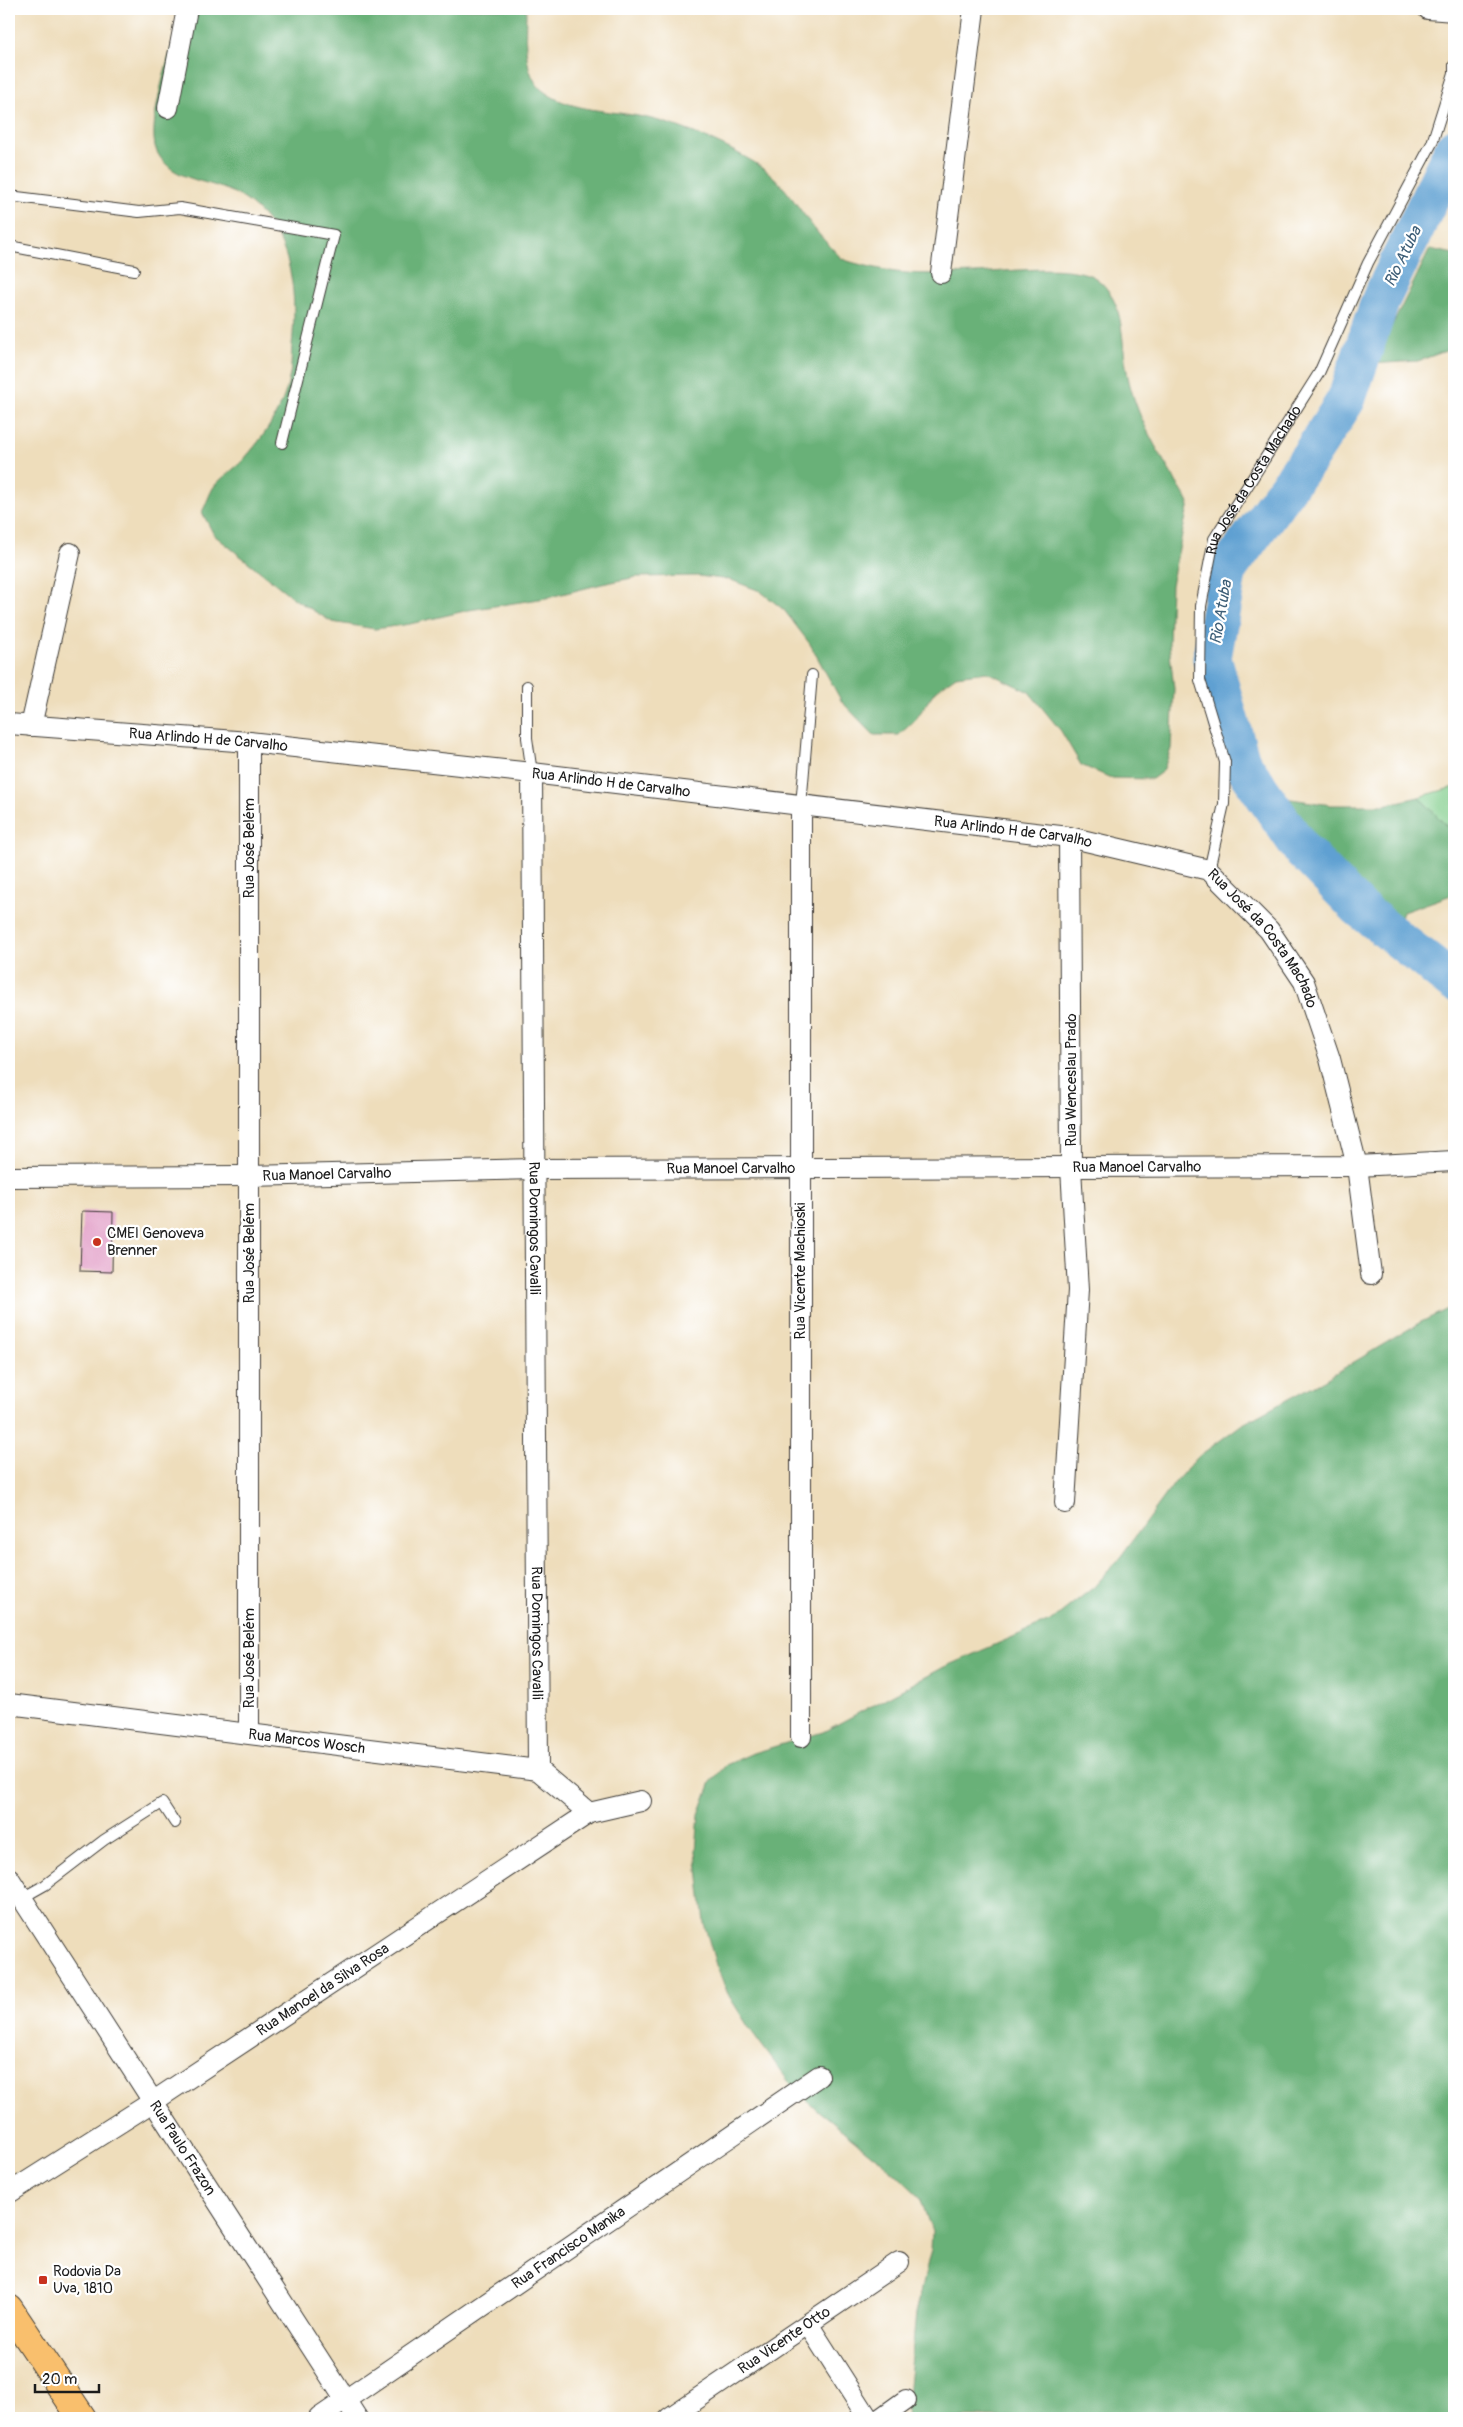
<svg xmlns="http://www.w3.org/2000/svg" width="1463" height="2427" viewBox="0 0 1463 2427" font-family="Pangolin,sans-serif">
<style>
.green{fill:#82ce8c;stroke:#4f7554}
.forest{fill:#69b178;stroke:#42664a}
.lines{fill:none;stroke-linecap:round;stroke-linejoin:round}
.river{stroke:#5ea0d2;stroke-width:39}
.building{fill:#e3a1c9}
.lane-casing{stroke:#3c3934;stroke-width:12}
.street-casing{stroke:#3c3934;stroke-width:22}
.highway-casing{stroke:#3c3934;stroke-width:30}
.lane{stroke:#fff;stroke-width:10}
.street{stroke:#fff;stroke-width:20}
.highway{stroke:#f9bf6d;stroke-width:28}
.poi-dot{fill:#c8321e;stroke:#fff;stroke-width:2}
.labels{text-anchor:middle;stroke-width:4.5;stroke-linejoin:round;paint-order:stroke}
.street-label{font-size:15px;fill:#1c1c1c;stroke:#fff}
.poi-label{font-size:15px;fill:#1c1c1c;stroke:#fff;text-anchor:start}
.water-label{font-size:16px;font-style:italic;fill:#3d5e77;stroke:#fff}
</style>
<rect width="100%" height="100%" fill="#fff"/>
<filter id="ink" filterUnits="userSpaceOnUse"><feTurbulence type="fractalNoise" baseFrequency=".02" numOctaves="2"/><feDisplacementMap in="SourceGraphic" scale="10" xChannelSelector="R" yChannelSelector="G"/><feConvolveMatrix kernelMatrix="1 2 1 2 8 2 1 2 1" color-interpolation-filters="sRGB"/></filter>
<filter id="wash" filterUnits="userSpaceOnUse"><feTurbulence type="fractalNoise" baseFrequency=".0096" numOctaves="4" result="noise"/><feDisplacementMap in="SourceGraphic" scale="20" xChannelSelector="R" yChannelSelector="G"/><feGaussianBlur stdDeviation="1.12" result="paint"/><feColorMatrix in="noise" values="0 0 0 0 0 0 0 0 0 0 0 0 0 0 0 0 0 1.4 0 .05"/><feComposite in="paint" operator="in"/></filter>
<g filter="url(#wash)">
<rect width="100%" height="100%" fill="#edb"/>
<path class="green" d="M1454,787V834L1419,797Z"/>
<path class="forest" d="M183,9H526C526,34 521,77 546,93C574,112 611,110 643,117C678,124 726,145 757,164C789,184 803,220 829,245C833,249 838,256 843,259C853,264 878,268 889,271C910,275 952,274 975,273C1003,272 1075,262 1097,279C1124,300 1121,335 1126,366C1134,418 1163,459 1189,503L1171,585L1169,644L1174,689L1171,749L1163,771L1152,779L1111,778L1081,765L1061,731L1029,692L987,672L956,676L935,691L916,719L899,735H874L842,702L810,644L784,610L760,591L731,580L698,576L637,577L602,584L546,598L469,610L410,624L375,629L332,622L296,600L214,535L202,512C206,505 209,495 213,488C221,477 234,470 243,460C264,437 283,409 289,379C292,368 291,356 292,345C298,289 292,227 238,195C211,179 173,183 157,152C144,125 175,39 183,9Z
M1430,249L1454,254V348L1418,361L1370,364L1395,320Z
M1271,796L1331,805H1384L1419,797L1454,834V894L1403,912L1393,941C1372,924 1351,908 1333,888C1308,862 1289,828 1271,796Z
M1454,1306V2418H906L916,2313L931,2250L932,2232L920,2197L895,2173L816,2109L789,2082L749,2028L729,1996L716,1965L704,1923L696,1851L699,1814L711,1782L726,1765L753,1753L823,1732L944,1667L1052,1620L1094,1587L1118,1560L1176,1481L1199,1456L1241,1425L1324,1380L1419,1323Z"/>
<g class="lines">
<path class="river" d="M1454,148L1381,299L1346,400L1310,456L1228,569L1212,658L1241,762L1301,849L1359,908L1454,983"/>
</g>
<g id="blocks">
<path class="building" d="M82,1211L113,1212L112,1272L80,1271Z"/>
</g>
</g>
<g filter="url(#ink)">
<use href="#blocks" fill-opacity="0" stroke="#3c3934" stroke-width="1"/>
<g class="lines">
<g class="lane-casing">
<g id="lane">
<path d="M9,196L139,212L180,208L334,235L282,443"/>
<path d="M9,246L134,270"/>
<path d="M527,686V738L532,773"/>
<path d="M801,806L812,675"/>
<path id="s1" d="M1209,870L1224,804L1225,762L1200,680L1201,606L1214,539L1319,373L1368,263L1432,143L1454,73V65"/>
<path d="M22,1898L45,1885L104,1840L162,1803L175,1823"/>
</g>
</g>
<g class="street-casing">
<g id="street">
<path d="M1428,9L1454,11"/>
<path d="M168,108L187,9"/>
<path d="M941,273L974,9"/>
<path id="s2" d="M9,724L249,742L532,773L1069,837L1209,870L1269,930L1304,982L1330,1059L1357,1166L1371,1274"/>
<path d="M31,726L70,553"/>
<path d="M249,742V1733"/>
<path id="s3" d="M532,773L538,1770"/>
<path d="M801,806V1737"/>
<path id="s4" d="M9,1177L249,1176L535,1169L1357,1166L1454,1161"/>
<path d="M1065,1503L1078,1290L1071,1168L1069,837"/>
<path id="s5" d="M9,1704L538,1770L589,1813"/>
<path id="s6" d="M9,1878L357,2418"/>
<path id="s7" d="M9,2193L154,2101L589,1813L641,1801"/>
<path d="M808,2324L868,2418"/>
<path id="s8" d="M319,2418L819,2076"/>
<path id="s9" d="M669,2418L899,2262"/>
<path d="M881,2418L906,2400"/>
</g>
</g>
<g class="highway-casing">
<path id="highway" d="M9,2309L82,2418"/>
</g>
<use href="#lane" class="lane"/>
<use href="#street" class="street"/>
<use href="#highway" class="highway"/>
</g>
</g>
<g class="poi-dot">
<circle cx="97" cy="1242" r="5"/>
<rect x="38" y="2275" width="10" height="10" rx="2.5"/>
</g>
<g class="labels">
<g class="street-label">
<text dy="5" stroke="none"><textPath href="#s1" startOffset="408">Rua José da Costa Machado</textPath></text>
<text dy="5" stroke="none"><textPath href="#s2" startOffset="200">Rua Arlindo H de Carvalho</textPath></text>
<text dy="5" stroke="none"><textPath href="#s2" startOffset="605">Rua Arlindo H de Carvalho</textPath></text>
<text dy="5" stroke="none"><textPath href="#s2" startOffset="1010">Rua Arlindo H de Carvalho</textPath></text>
<text transform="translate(249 848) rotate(-90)" y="5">Rua José Belém</text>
<text dy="5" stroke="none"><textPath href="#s2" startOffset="1298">Rua José da Costa Machado</textPath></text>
<text transform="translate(1071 1080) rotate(-90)" y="5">Rua Wenceslau Prado</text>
<text dy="5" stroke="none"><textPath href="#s4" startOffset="1128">Rua Manoel Carvalho</textPath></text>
<text dy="5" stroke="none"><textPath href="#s4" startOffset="722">Rua Manoel Carvalho</textPath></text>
<text dy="5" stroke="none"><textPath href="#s4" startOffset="318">Rua Manoel Carvalho</textPath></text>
<text dy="5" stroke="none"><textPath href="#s3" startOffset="455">Rua Domingos Cavalli</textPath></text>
<text transform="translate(249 1253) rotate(-90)" y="5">Rua José Belém</text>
<text transform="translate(800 1271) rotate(-90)" y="5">Rua Vicente Machioski</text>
<text dy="5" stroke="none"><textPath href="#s3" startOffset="860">Rua Domingos Cavalli</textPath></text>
<text transform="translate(249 1658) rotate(-90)" y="5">Rua José Belém</text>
<text dy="5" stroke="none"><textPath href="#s5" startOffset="300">Rua Marcos Wosch</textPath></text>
<text dy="5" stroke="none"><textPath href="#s7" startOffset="374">Rua Manoel da Silva Rosa</textPath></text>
<text dy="5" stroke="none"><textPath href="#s6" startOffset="321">Rua Paulo Frazon</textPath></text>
<text dy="5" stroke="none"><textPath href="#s8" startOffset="302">Rua Francisco Manika</textPath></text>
<text dy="5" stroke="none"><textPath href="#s9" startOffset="139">Rua Vicente Otto</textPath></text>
</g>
<g class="poi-label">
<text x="107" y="1238">CMEI Genoveva<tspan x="107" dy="17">Brenner</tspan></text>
<text x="53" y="2276">Rodovia Da<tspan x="53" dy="17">Uva, 1810</tspan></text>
</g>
<g class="water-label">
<text transform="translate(1402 256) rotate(-64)" y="6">Rio Atuba</text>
<text transform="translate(1220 612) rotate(-80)" y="6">Rio Atuba</text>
</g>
</g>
<rect width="1463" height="2427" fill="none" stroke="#fff" stroke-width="30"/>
<path d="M35 2384v8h64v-8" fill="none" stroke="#1c1c1c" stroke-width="2.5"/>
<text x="42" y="2384" font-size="15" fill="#1c1c1c" stroke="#ffffff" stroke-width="4" paint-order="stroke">20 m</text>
</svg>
